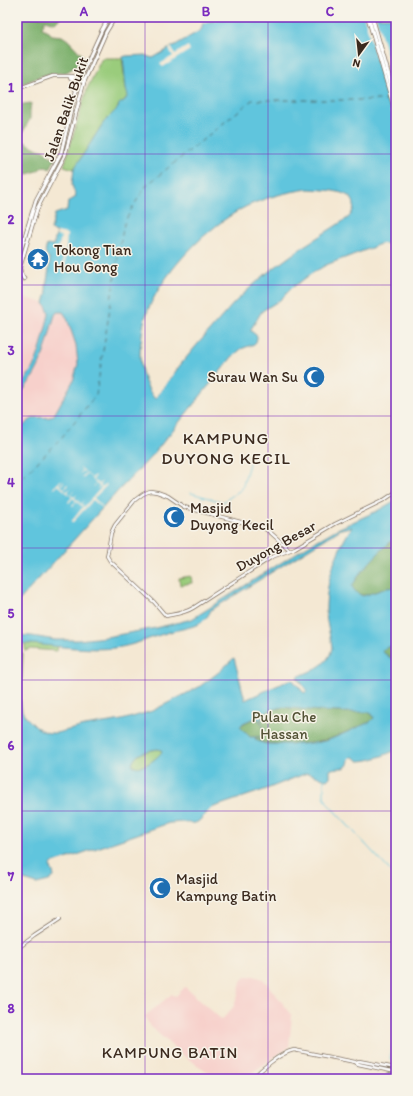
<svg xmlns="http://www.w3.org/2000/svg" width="413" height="1096" viewBox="0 0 413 1096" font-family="Itim,sans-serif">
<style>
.built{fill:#f7d0cb}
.green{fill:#9acc7c;stroke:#6a7b4d}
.forest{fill:#7bb06c;stroke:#5b6d45}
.water{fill:#60c5dd;stroke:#4e787e;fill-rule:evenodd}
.pier{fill:#f4e8d3}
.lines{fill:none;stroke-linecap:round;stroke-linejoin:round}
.stream{stroke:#60c5dd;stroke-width:1}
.ferry{stroke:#465857;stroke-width:1;stroke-dasharray:5 4;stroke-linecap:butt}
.tertiary-casing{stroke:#7c6c5d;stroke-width:4}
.secondary-casing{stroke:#7c6c5d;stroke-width:4.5}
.trunk-casing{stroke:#7c6c5d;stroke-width:5}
.tertiary{stroke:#fff;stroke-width:2.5}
.secondary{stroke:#fff;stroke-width:3}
.trunk{stroke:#fff;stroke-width:3.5}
.grid{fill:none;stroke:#7b2cbf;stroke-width:1;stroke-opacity:0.55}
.labels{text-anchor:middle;stroke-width:3;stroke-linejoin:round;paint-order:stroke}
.street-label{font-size:15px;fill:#3b2a1e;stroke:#f7f3e8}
.poi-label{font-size:15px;fill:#3b2a1e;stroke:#f7f3e8;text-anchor:start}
.park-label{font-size:15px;fill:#535236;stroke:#f7f3e8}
.neighbourhood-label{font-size:16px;letter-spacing:1px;fill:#3b2a1e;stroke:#f7f3e8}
.quarter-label{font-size:17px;letter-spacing:1px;fill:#3b2a1e;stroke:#f7f3e8}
.neatline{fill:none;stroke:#7b2cbf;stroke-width:1.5}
.grid-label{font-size:13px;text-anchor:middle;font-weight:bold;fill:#7b2cbf}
</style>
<rect width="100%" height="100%" fill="#f7f3e8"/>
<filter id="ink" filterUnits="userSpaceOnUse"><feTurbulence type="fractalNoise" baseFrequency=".025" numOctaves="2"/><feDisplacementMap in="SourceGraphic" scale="8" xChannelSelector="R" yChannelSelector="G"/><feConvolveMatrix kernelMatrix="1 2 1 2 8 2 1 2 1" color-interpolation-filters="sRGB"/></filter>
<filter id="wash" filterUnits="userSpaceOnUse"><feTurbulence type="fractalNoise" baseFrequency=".012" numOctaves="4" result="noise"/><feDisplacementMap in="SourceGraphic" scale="16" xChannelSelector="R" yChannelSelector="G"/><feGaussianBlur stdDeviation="0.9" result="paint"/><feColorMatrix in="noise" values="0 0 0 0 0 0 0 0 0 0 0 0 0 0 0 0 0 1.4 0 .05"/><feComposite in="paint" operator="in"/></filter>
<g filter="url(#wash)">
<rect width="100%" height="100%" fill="#f4e8d3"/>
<path class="built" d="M23,297L44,303L47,308L49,314L39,352L30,373L17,391V317Z
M57,312H63L67,318L76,345L78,364L73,381L54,415L49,418L37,417L33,419L17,431V398L27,387L37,370L43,358L50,327L55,315Z
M246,976H254L263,979L292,1015L289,1047L256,1070L246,1079H219L182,1055L149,1025L145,1016L172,994L175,997L185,987L222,1020L234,1006L238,995L241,981Z"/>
<path class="green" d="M102,58H122L126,89L128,95L124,101L118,106V108L104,122L74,169L64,166L87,89Z
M191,576L192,583L180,585L179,578Z
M25,643H35L58,646L57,651L30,649L25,651Z
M17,653H23L22,680H17Z
M158,749L161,750L162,752C155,760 142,771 132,765C134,753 148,750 158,749Z"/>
<path class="forest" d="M17,17H61L55,23L45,20L42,28L47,30L52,35L62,36L68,40L84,57L76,66L67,72L44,75L17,86Z
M31,103L30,111V119L19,139L38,149L45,151L50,156L56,157L50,169L44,166L37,171L17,178V105Z
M396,537V587L387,588L366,595C359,596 354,592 352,586C363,567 380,551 396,537Z
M396,645V662L384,653L382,651L385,648Z
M284,707C312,711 339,713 367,712L372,714L374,718L370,722L330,739L313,743L284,744L265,743L256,740V737H250L240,727C244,722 252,718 259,719L261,723C261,711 274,708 284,707Z"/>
<path class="water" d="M232,17H396V248C388,241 380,243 371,248L326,265L311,274L293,287L280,300L262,311L251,329V331L257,336V338L256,342L254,344L241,349L232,357L151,457L117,492L17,603V431C23,427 28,420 35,418C42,416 48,420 54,415L73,381L78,364L76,345L67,318L63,312H57L55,315C50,329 48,344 42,358C37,373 27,386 17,398C17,386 23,384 29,374C40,358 44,333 49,314L47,308L44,303L47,293L46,287L50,263L49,258C44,254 45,251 47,245L53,246L57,232L51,230L55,214L67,210L68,202L76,197L72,185L74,169L100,128L104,122L118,108L119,104L124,101L128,96L126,89L123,57L126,56L145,55L149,57L153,58L201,30L203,23ZM308,189C320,190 356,189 354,207C353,211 351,215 348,218L304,246L267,273L251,287L234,303L196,346L181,364L155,399C142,383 138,361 141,342C142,334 143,325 145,318C159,275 207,226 247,206C267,197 287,192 308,189Z
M396,500V537C380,551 363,567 352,586C354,591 358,594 363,596L387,588L396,587V645L385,648L382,651L384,653L396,662V750C385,755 371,761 359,761L354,757H351L349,759C348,773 339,765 330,770V777L327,780C320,779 315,774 307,773L264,790L211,808C207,812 200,822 195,823C192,824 188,822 185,822C180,822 174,823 169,823L51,864L50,866L53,872L54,877L49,881L37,884L17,878V688L19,691L22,711L25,716L36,727L43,731L49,733H56L85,726L122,720L152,711L199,687L219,672L234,658L245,700L292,679L304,693L307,691L297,677C311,671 330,665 332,647C330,635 326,622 326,610C326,581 336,551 352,527L341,529L211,610C203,628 187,627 170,632C151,637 134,646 114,648C97,650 71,648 53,646C40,645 31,643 17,644V635L32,636L55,640H78L106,637L156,628L192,619L306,547L335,530L377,511ZM284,707C312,711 339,713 367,712L372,714L374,718L370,722C357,727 344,734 331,739C315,745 296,744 279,744C271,744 262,745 255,739L256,737H262L265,734C265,728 262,726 261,722C259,711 277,708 284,707ZM252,719H259C262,725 267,731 261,737H250L240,727L243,723ZM158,749L161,750L162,752C155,760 142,771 132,765C134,753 148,750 158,749Z"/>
<path class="pier" d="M364,17H376L396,86V127Z
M188,46L190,50L163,67L160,64L173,56L169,49L171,47L175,54Z
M57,232L67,234L65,266H64L65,271H62L63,269V251L58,249L61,237L56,236Z
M80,468H81L92,478L95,475L96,476L93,479L99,484L102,481L100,485L102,487L106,484L107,485L94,498L103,507V508L93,500L72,523L71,522L83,507L77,502L73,506L72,505L76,501L73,498L69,503L68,502L72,497L58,485L54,489L53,488L61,480H62L59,484L60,485L64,481V482L61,486L64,488L67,484L68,485L64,489L67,491L71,488L68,492L70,494L74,491L71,495L74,497L77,494L75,498L77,500L81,497L78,501L81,504L84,500L82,504L84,507L101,488L100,487L97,489L99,486L97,484L93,487L96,483L93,480L89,484L93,480L87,474L83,478L82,477L86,473L83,471L80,474L82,470Z"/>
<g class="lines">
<path class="stream" d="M191,493L223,502L242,489L250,460
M324,780V796L328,804L396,877
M391,1060L390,1058L393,1043
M387,1079L389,1073"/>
<path class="ferry" d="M17,482L58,442L96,395L119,251L124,224L132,208L147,185L252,100H391"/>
</g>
</g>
<g filter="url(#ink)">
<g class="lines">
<g class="tertiary-casing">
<path id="tertiary" d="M70,78L84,82
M17,89L53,76H72L85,79
M290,550L271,533L264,528L184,507L168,496L157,492L150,491L143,494L135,500L115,525L111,533L108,551L107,556L110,561L154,602L166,616C176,614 185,613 193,608L272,557C280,554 288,551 295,548L335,524L384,500L396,492
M17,949L34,936L60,919
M356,1062L359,1061L396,1068
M252,1079C261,1069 280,1053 294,1050L355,1062L358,1064L396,1072"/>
</g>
<g class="secondary-casing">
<path id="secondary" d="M71,79L74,82L75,89
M17,262L36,200L61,153L73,102L80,78L102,30L109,17
M20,269L21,274L24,279
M17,277L37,209L65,155L84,82L106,32L115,17"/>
</g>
<g class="trunk-casing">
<path id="trunk" d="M368,17L396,114
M372,17L396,101"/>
</g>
<use href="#tertiary" class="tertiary"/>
<use href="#secondary" class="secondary"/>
<use href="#trunk" class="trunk"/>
</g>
</g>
<path class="grid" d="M145,17V1079M268,17V1079M17,154H396M17,285H396M17,416H396M17,548H396M17,680H396M17,811H396M17,942H396"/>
<defs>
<g id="temple-disc" transform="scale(1.15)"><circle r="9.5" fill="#1f6fb2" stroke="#f7f3e8"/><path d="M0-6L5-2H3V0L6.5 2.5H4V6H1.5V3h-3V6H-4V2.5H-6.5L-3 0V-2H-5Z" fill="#fff"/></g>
<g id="mosque-disc" transform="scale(1.15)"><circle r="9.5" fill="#1f6fb2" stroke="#f7f3e8"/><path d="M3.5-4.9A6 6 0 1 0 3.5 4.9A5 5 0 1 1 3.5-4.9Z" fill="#fff"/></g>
</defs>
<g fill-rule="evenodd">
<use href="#temple-disc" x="38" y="259"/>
<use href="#mosque-disc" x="314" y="377"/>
<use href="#mosque-disc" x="174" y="517"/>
<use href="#mosque-disc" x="160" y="888"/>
</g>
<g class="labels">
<g class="street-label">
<text transform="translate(66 109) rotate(-71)" y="5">Jalan Balik Bukit</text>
<text transform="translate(276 546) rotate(-29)" y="5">Duyong Besar</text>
</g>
<g class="poi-label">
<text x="54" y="255">Tokong Tian<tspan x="54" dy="17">Hou Gong</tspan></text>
<text x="298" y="382" text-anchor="end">Surau Wan Su</text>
<text x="190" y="513">Masjid<tspan x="190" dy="17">Duyong Kecil</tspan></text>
<text x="176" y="884">Masjid<tspan x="176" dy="17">Kampung Batin</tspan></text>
</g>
<g class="park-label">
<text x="284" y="722">Pulau Che<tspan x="284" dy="17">Hassan</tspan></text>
</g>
<g class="neighbourhood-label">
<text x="170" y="1058">KAMPUNG BATIN</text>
</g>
<g class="quarter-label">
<text x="226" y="444">KAMPUNG<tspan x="226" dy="20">DUYONG KECIL</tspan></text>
</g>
</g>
<rect width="413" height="1096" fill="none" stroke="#f7f3e8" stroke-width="44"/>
<g transform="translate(359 54) rotate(195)" stroke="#f7f3e8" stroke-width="3" paint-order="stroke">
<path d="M0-3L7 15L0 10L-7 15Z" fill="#3b2a1e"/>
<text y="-6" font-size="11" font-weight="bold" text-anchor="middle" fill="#3b2a1e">N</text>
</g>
<rect x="22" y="22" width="369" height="1052" class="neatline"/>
<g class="grid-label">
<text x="84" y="16">A</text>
<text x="206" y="16">B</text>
<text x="330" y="16">C</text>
<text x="11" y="92">1</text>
<text x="11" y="224">2</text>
<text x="11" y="355">3</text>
<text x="11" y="487">4</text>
<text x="11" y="618">5</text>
<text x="11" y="750">6</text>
<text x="11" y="881">7</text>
<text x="11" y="1013">8</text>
</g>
</svg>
